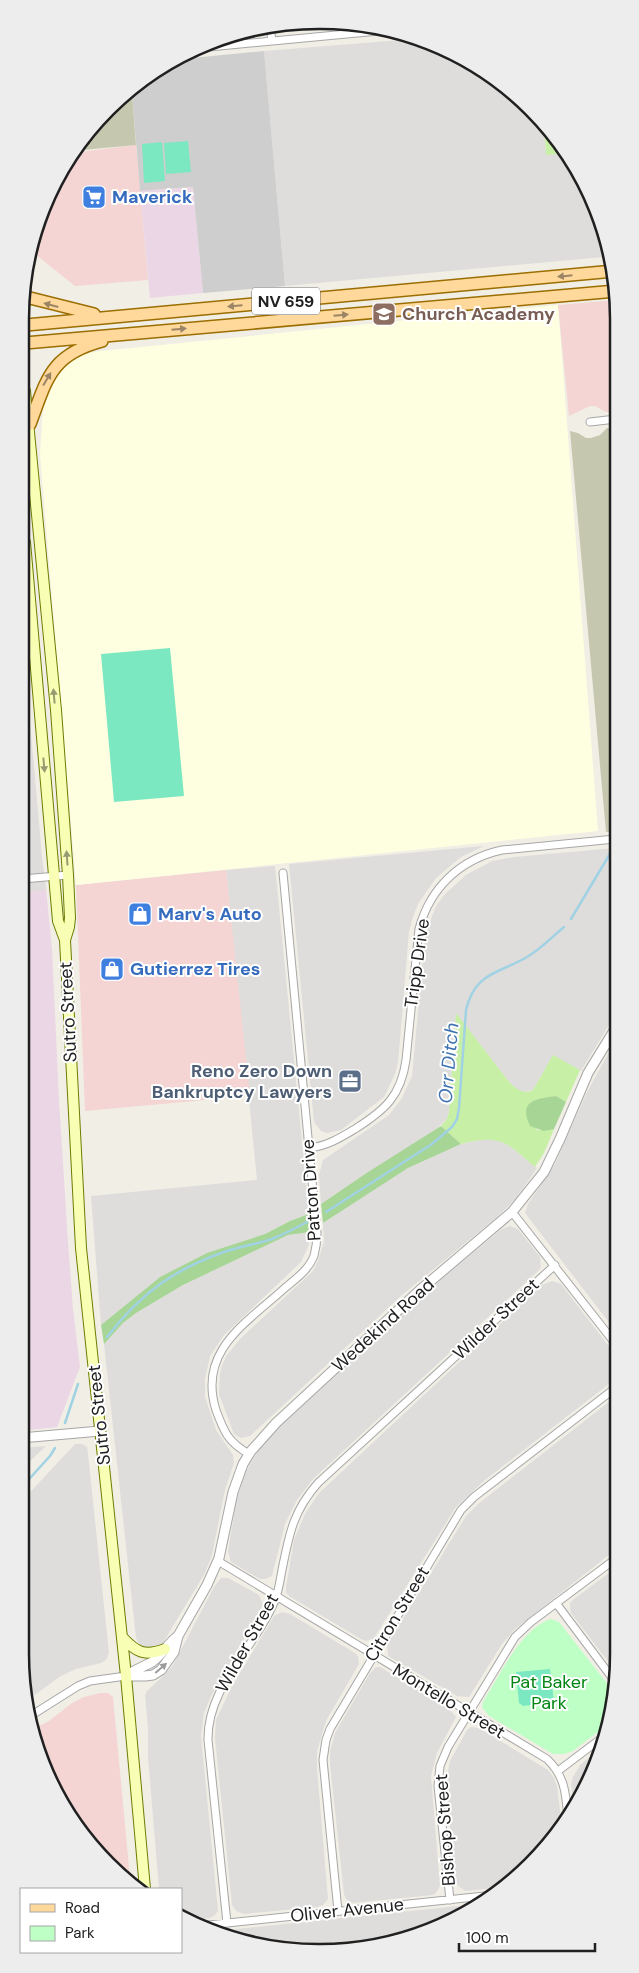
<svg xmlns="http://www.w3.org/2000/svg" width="639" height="1973" viewBox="0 0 639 1973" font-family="'DM Sans',sans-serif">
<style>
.residential{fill:#dedddc}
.commercial{fill:#f4d5d3}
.industrial{fill:#ebd6e6}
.education{fill:#feffe0}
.religious{fill:#cecece}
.construction{fill:#c6c7af}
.grass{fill:#c7f0a6}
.forest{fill:#a6d596}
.park{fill:#beffc6}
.pitch{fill:#7be8c2}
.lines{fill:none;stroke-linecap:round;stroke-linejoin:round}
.stream{stroke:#a1d2e3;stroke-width:2.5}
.minor-casing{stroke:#a7a7a7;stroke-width:9}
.tertiary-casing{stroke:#a7a7a7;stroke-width:11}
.secondary-casing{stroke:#6b7d00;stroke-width:12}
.primary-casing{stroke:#9b6e00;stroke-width:14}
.minor{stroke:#fff;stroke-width:7}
.tertiary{stroke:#fff;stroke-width:9}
.secondary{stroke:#f8ffb5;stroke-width:10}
.primary{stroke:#ffd89c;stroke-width:11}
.oneway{fill:#9b8564}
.oneway2{fill:#979b72}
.oneway3{fill:#9b9b9b}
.labels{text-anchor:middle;stroke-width:4;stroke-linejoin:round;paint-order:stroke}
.shield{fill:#fff;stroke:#636363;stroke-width:1}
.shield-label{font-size:16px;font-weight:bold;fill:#202020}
.shop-label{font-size:18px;font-weight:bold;fill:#366cbe;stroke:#fff;text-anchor:start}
.education-label{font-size:18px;font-weight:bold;fill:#785e54;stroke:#fff;text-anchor:start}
.street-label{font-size:18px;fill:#202020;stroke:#fff}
.service-label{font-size:18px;font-weight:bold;fill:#4e5e75;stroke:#fff;text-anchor:end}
.park-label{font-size:18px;fill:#018511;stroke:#fff}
.water-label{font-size:19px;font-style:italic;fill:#3f74b2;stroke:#fff}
.rim{fill:none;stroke:#202020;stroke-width:2.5}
</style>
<rect width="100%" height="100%" fill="#f1eee5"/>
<path class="residential" d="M261,26H340L260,33L259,27Z
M401,40H415L469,60L531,108L544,125L546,154L564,153L588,187L607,249L604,257L285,286L264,51Z
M24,655L42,856L46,888L44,891L23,892Z
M484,846L461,857L436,878L418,904L413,917L409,932L398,1063L395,1074L384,1097L341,1130L327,1133L321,1131L314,1122L289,864Z
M615,848V1015L581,1071L553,1056L533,1090L524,1092L518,1090L510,1083L456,1014L449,1112L447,1119L433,1132L365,1174L321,1204L319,1175L323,1160L389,1115L402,1098L412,1076L425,936L435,908L444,895L466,875L492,861L514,857Z
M275,866L309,1214L290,1221L265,1234L246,1240L160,1277L101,1325L91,1196L257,1180L226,870Z
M615,1041L614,1329L525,1213L528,1204L555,1164L586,1094Z
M490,1138L500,1140L510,1146L537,1168L515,1200L496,1218L402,1295L250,1436L241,1438L234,1434L219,1394L220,1374L222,1365L227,1355L240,1339L313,1271L318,1261L324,1242L323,1223L408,1168L461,1144Z
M510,1226L518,1229L540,1257L541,1267L539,1270L313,1479L297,1500L285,1524L272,1576L265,1579H260L231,1562L228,1552L236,1502L245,1473L260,1448L281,1425L441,1279L502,1229Z
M310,1232L308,1247L301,1262L224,1335L210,1356L205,1379V1397L216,1430L233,1455L234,1463L225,1490L212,1555L205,1573L161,1646L151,1650L141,1647L136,1638L104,1344L123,1323L136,1313L183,1285L288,1235Z
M552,1281L561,1284L614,1353V1380L485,1480L456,1507L374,1638L366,1641L361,1639L289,1596L286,1592V1587L294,1540L305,1514L319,1493L542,1285Z
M614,1398V1551L515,1629L502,1644L469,1697L457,1696L388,1656L387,1645L466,1516L478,1504Z
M75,1444H82L87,1447L88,1454L109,1653L106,1660L101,1663L76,1669L61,1676L29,1699L20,1653L21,1502Z
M46,1446L25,1466L21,1470V1448Z
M614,1569L613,1668L571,1613L570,1608V1603L574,1599Z
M221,1578H228L259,1595L263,1605L211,1696L204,1713L201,1736L218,1911L214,1916L210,1918L185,1920L181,1918V1889H159L148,1757V1728L145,1695L147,1691L162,1677L173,1665L214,1587Z
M282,1612L290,1614L355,1653L358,1656L359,1664L326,1721L317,1751V1769L328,1899L323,1905L317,1907L244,1914L236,1911L232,1905L215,1738L216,1720L230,1690L274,1616Z
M376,1667H380L449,1709L456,1717L437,1753L431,1776L440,1886L436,1893L433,1895L352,1903L346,1899L344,1894L330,1764V1751L335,1733L370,1673Z
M471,1727L479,1728L548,1770L554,1778L557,1786L562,1827L506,1887L465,1891L457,1885L455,1879L446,1782L450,1761L467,1730Z
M597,1751L574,1808L571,1784L573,1777L580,1765Z
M477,1904L397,1943L281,1950L217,1931Z"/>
<path class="commercial" d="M136,145L148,280L75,286L30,250L71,153Z
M616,300V412H606L595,406H590L569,416L558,305Z
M226,870L250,1096L85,1111L76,885Z
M100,1693H108L113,1697L130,1878L95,1851L43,1768L35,1728L49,1721L72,1703L84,1697Z"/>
<path class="industrial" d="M193,187L203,293L150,298L140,191Z
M46,888L52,949L59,1100L68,1242L73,1309L80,1367L57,1427L21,1431L23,892L43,891Z"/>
<path class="education" d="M558,305L598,831L76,885L40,454L44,392L66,362L82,354L101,351Z"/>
<path class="religious" d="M264,51L285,286L203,293L193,187L140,191L132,92L153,70L181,59Z"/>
<path class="construction" d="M132,92L136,145L72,151Z
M616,427L615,831L606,832L570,431L578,433L586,438H591L600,435L607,428Z"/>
<path class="grass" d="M544,125L564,153L546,155Z
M456,1013L510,1083C517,1089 523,1095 533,1090L553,1055L580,1070L566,1102L556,1096L530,1102L537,1130L554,1129L544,1153L535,1167C506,1142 501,1134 461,1144L441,1126L447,1119L449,1112Z"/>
<path class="forest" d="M556,1096L566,1102L554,1129L544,1131L530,1126C518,1100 536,1099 556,1096Z
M441,1126L461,1144L408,1168L323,1223L321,1204L365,1174Z
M309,1214L310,1232L288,1235L183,1285L136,1313L123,1323L104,1344L101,1325L160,1277L207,1253L265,1234L290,1221Z"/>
<path class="park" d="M551,1619L559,1622L613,1691V1712L608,1724L573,1751L564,1754H553L489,1716L482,1707L483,1702C499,1677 521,1628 551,1619Z"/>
<path class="pitch" d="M188,141L191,172L166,174L164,143Z
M162,142L165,181L144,183L142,144Z
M170,648L184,796L114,802L101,654Z
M550,1669L554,1702L523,1706L519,1703L516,1672Z"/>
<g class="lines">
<path class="stream" d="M571,919L611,852
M326,1212L432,1144L452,1127L457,1119L459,1108L466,1010C475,972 498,974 527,957C541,949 552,937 564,927
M107,1337C141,1293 174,1269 227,1251C242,1246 257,1244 272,1239C284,1234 296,1228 307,1222
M65,1423L78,1384
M21,1488L50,1456L55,1448"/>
<g class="minor-casing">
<path id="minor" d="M270,26L272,41
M209,47L389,30
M590,422L616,419
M23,879L68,875
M309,1148C327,1146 340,1138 355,1129C385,1110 401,1096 406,1060L419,929C430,888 460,859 502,850L615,839
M512,1212L614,1342
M249,1454C228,1442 224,1432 216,1410C197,1350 248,1322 286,1287C297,1278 309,1269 314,1256C316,1248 317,1240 317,1233L283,873
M218,1561L547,1759C566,1777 566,1796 568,1820
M556,1603L613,1679
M32,1715L78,1686L90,1681L126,1676
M558,1771L603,1737
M450,1900L438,1786L440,1766L448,1747L515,1637L531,1622L614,1560
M338,1911L323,1760L326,1740L330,1729L461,1510L474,1497L614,1389
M227,1923L208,1740C207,1686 256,1647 275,1600C279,1590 280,1580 282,1570C289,1535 293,1511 318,1483L555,1265
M199,1926L494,1895"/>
</g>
<g class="tertiary-casing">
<path id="tertiary" d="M21,1438L100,1431
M126,1676H145L153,1675L161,1670L174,1652L178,1636L207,1585L219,1558L233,1492L243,1464L251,1451L276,1423L420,1290L512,1212L544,1172L560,1139L588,1073L615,1029
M126,1676C134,1670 143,1667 152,1662C162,1655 168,1643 178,1636"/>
</g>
<g class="secondary-casing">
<path id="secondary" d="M25,391L56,710L68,875L70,918L69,927L65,940
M25,542L58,921L65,940L81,1248L126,1676L145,1889
M122,1637C136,1652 144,1657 165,1649"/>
</g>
<g class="primary-casing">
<path id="primary" d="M26,297L94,314
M26,325L614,271
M25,343L616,291
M30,424C47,379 50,355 102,341"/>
</g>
<use href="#minor" class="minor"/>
<use href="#tertiary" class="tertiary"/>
<use href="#secondary" class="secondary"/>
<use href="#primary" class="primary"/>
</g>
<defs><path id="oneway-solid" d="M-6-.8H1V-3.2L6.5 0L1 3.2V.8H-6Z" transform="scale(1.25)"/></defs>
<g class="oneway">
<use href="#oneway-solid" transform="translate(565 276) rotate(174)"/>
<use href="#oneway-solid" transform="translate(51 305) rotate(-165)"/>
<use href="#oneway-solid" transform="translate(235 306) rotate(175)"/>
<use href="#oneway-solid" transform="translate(341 315) rotate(-5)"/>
<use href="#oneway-solid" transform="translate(179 329) rotate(-5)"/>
<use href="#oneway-solid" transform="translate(47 379) rotate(-59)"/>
</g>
<g class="oneway2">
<use href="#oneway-solid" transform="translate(54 696) rotate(-95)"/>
<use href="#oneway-solid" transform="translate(44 765) rotate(85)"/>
<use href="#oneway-solid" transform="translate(67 858) rotate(-94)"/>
</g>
<use class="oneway3" href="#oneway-solid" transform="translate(161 1668) rotate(-41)"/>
<defs>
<g id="supermarket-square" transform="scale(1.25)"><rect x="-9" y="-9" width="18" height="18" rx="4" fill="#3f7fe0" stroke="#fff"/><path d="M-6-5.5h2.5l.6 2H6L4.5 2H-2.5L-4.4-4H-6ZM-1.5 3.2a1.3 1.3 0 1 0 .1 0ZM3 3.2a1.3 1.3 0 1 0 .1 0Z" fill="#fff"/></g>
<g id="school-square" transform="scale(1.25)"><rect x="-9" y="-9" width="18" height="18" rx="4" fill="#8d6e63" stroke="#fff"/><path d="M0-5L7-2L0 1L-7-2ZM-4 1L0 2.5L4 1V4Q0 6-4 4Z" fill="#fff"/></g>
<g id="shop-square" transform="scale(1.25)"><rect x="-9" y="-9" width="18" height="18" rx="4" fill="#3f7fe0" stroke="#fff"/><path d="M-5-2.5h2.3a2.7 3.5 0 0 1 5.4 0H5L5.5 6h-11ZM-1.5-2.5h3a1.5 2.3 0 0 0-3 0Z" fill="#fff"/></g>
<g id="office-square" transform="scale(1.25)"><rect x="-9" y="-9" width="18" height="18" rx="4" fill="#5c6f8a" stroke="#fff"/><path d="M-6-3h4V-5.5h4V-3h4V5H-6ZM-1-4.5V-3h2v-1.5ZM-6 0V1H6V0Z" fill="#fff"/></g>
</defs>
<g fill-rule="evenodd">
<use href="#supermarket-square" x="94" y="197"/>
<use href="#school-square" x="384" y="314"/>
<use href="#shop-square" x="140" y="914"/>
<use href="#shop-square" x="112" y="969"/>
<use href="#office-square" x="350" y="1081"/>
</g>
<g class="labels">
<rect class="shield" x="252" y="287.5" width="68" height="27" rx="4"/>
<g class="shield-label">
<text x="286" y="307">NV 659</text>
</g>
<g class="shop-label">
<text x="112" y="203">Maverick</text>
<text x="158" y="920">Marv's Auto</text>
<text x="130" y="975">Gutierrez Tires</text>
</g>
<g class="education-label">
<text x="402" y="320">Church Academy</text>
</g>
<g class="street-label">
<text transform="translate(417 963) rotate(-82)" y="6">Tripp Drive</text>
<text transform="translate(68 1012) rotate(-93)" y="6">Sutro Street</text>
<text transform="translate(311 1190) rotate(-94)" y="6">Patton Drive</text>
<text transform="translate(496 1319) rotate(-43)" y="6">Wilder Street</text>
<text transform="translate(383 1325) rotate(-42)" y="6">Wedekind Road</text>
<text transform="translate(99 1415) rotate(-96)" y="6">Sutro Street</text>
<text transform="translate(397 1614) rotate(-59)" y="6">Citron Street</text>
<text transform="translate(247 1643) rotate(-61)" y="6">Wilder Street</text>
<text transform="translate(449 1701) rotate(31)" y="6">Montello Street</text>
<text transform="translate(445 1830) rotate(-94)" y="6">Bishop Street</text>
<text transform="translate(347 1910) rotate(-6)" y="6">Oliver Avenue</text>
</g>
<g class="service-label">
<text x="332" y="1077">Reno Zero Down<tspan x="332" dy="21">Bankruptcy Lawyers</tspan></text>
</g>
<g class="park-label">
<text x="549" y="1688">Pat Baker<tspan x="549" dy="21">Park</tspan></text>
</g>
<g class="water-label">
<text transform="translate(448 1063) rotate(-85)" y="7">Orr Ditch</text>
</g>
</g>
<path d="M0 0H639V1973H0ZM319 29H320A290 290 0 0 1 610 319V1654A290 290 0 0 1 320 1944H319A290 290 0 0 1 29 1654V319A290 290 0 0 1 319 29Z" fill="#ededed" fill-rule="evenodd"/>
<path class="rim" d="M319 29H320A290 290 0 0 1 610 319V1654A290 290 0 0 1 320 1944H319A290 290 0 0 1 29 1654V319A290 290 0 0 1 319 29Z"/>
<rect x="20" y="1888" width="162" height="65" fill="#ffffff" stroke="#a6a6a6"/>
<rect x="30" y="1904" width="25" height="8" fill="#ffd89c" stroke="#a6a6a6"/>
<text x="65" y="1913" font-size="15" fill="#202020">Road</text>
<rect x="30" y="1926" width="25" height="15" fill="#beffc6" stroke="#a6a6a6"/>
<text x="65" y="1938" font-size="15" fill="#202020">Park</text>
<path d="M459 1943v8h136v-8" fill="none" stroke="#202020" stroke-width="2.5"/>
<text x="466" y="1943" font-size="15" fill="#202020" stroke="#ffffff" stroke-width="4" paint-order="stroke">100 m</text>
</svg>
